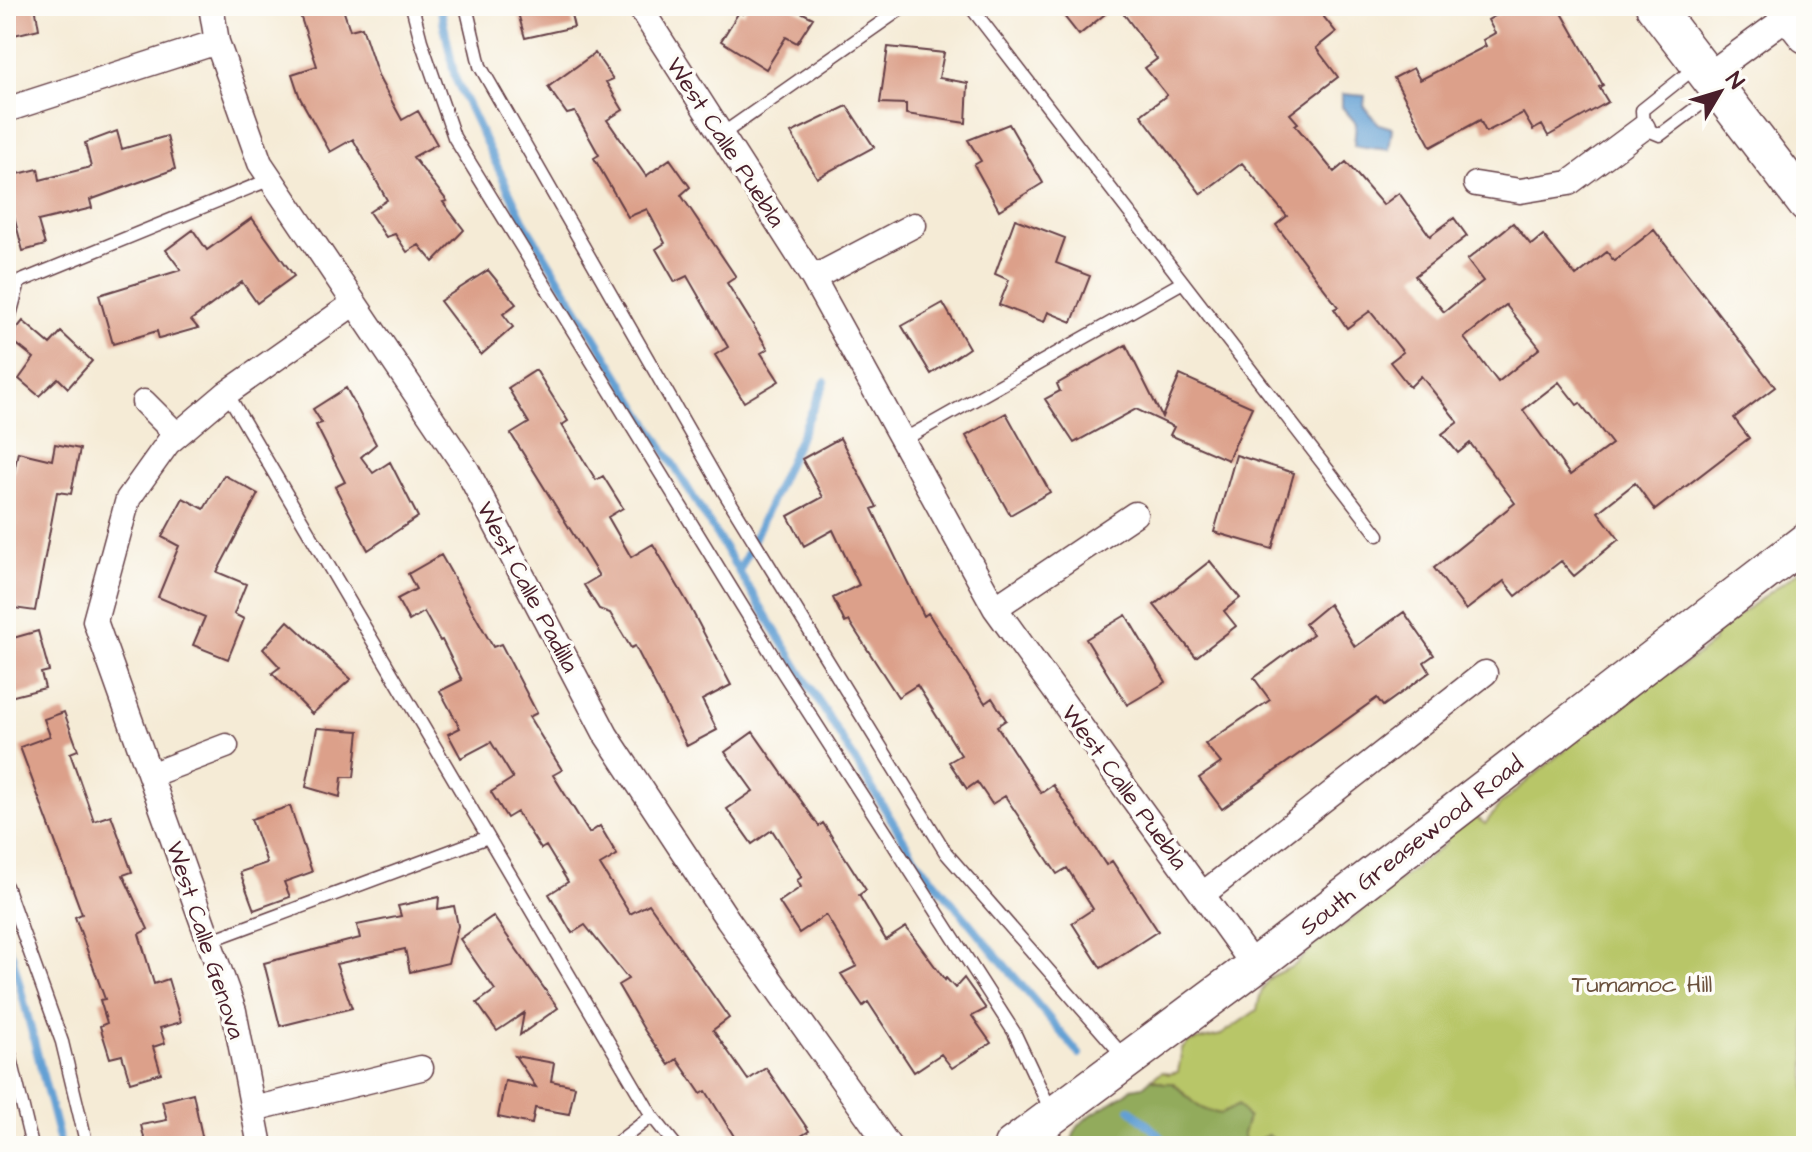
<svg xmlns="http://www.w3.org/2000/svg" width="1812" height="1152" viewBox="0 0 1812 1152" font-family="'Architects Daughter',sans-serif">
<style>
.green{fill:#b8c668;stroke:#81724a;stroke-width:2}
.forest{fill:#92ab5c;stroke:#6e6544;stroke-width:2}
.water{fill:#63a0d4;stroke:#566080;stroke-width:2}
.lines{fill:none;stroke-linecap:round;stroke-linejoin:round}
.stream{stroke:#63a0d4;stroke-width:8}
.building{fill:#dca08a;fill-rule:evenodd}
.lane-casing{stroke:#643e45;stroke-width:15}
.street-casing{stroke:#643e45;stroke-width:27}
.secondary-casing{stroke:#643e45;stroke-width:39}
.lane{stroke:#fff;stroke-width:12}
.street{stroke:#fff;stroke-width:24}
.secondary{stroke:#fff;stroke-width:36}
.labels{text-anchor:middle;stroke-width:7;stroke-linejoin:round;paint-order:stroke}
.street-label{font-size:24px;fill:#4a1f2b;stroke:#fdfcf7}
.park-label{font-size:24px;fill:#6b513d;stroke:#fdfcf7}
</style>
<rect width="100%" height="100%" fill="#fdfcf7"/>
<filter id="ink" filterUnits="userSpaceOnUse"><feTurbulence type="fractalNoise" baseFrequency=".0125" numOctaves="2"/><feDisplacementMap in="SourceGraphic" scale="16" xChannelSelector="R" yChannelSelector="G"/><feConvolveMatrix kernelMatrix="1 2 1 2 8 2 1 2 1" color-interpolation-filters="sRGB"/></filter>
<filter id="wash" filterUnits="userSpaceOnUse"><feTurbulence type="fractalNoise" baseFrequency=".006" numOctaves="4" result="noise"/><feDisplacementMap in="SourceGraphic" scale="32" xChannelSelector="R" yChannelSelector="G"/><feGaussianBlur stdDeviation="1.8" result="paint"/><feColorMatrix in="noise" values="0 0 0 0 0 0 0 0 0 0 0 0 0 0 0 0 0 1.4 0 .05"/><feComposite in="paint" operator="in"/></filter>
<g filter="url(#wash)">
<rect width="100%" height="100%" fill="#f5ebd6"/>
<path class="green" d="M1806,566V1146H1166L1209,1112L1197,1107L1174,1083H1164L1151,1079L1162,1072L1169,1074L1178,1072L1182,1049L1189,1042L1221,1035L1257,1010C1259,999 1261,989 1268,980C1276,971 1287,971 1296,964C1311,949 1320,935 1341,928L1445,844L1450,830L1475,816L1485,824L1501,803L1567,748L1580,731C1613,725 1628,696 1656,679C1664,674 1675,671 1683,665C1694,658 1703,650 1713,643L1715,632Z"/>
<path class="forest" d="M1151,1079L1164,1083H1173C1192,1100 1194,1109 1221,1114L1238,1105L1248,1118L1243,1134L1246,1142H1254L1268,1135L1275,1140V1146H1075L1072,1144C1072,1115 1116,1105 1132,1088L1143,1086Z"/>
<path class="water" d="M1342,94L1365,96L1364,106L1379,124L1392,128L1389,150L1354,146L1356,123L1342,107Z"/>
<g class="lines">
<path class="stream" d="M440,6L455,78L523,220L915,858L1079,1054
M739,572L825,382
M6,944L12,955L61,1146
M1130,1109L1171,1146"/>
</g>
<g id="blocks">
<path class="building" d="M6,6H35L39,29L6,37Z
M329,6H342L350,30L362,27L379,78L402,120L418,111L437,144L413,157L447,201L443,202L464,230L433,262L419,245L407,252L395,234L386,237L369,212L387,200L353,139L330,152L300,98L292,74L317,66L300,15Z
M516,6H569L574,27L525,38Z
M748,6H789L813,18L797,43L786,37L766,69L721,41L739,12L743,14Z
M1056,6H1115L1079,35Z
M1118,6H1315L1336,32L1316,48L1338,77L1290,114L1298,123L1295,125L1334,172L1346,162L1383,205L1399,193L1430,236L1454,218L1467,236L1415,276L1444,312L1483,281L1467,260L1513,223L1531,245L1543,235L1576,276L1607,252L1614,261L1654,230L1775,387L1734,418L1749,438L1655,510L1635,483L1598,512L1619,539L1574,576L1561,561L1516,596L1504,581L1466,610L1434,568L1515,503L1470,443L1458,453L1442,434L1458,422L1421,376L1410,387L1390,362L1403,352L1370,311L1347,328L1334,309L1338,307L1276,225L1287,216L1242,163L1201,194L1141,115L1167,95L1145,68L1157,59ZM1506,305L1540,348L1498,382L1464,338ZM1559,382L1577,405L1580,403L1612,444L1570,475L1523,410Z
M1513,6H1558L1603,85L1599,87L1608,102L1548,136L1542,125L1533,130L1523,113L1486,132L1480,120L1431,147L1394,78L1413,68L1420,80L1486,46L1483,40L1495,33L1488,20Z
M888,47L944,53L939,78L968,83L966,123L906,114V104L880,103Z
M595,53L613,79L606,82L623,110L607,120L646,176L670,159L690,187L681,195L736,277L727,283L768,349L761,353L779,381L744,402L715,355L728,347L687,276L675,282L656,249L665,243L647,209L628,217L594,158L599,155L575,112L567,114L548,87Z
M847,106L874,147L817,178L791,133Z
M1009,124L1043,183L999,210L974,165L981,161L968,140Z
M117,131L122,149L167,136L175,169L90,200L92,208L38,221L45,245L23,251L13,213L6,215V177L38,169L40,180L91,167L85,143Z
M252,218L294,276L257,303L242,282L191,320L198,328L159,339L157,331L113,344L99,295L181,270L166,250L193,230L207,250Z
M1015,219L1065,238L1056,263L1090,276L1072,322L1048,312L1044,322L999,305L1009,280L995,274Z
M488,270L516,304L503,314L513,327L481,355L440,301Z
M943,303L969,348L931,374L902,326Z
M23,321L50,344L61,332L92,361L68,388L58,378L39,396L19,379L34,358L9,338Z
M1126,345L1162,417L1180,375L1252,407L1228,460L1170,435L1174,427L1136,409L1074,443L1045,399L1060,391L1057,384Z
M536,370L568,421L562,425L596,480L603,476L623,508L608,517L631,557L653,544L689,605L731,685L702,700L717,730L687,746L635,646L631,648L610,613L599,609L584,585L599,576L511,434L529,423L508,388Z
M346,388L376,444L361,457L373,473L390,462L418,517L368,550L335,487L345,482L316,425L322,423L313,409Z
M1006,413L1050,492L1010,515L966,436Z
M840,438L877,507L872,509L924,616L928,613L985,703L992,698L1006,720L997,726L1041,793L1053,785L1106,865L1112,861L1158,931L1101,968L1072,923L1093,909L1067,868L1057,874L1005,796L992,804L977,782L967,789L949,762L961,755L917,685L898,697L849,621L845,623L833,598L859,585L833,530L804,546L788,516L823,497L802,459Z
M55,444L80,449L71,494L57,492L35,611L6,607V510L18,452L52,460Z
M1236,455L1294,473L1272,549L1214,532Z
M224,475L258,494L217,572L246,584L234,614L244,619L228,659L193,645L205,617L158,597L179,546L162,537L183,498L204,509Z
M441,555L493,647L501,644L537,713L529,717L562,770L553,775L589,833L600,826L617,855L600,865L630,914L649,904L729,1018L713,1030L748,1080L766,1068L809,1131L785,1146H740L706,1091L701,1094L677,1059L669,1065L645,1031L618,985L628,979L585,925L572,933L549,894L568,882L546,846L541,849L517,812L507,818L491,792L513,778L491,742L461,758L448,734L460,728L440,691L462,680L442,640L440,641L424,612L409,621L397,599L416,589L408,574Z
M1210,561L1240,598L1224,611L1236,626L1196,657L1154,605Z
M1329,604L1355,647L1404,612L1434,655L1424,662L1430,672L1383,706L1377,698L1222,809L1199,778L1221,763L1205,744L1270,700L1254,678L1313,634L1305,624Z
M1126,615L1166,682L1127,705L1086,639Z
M288,621L351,679L312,714L272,673L280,667L263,649Z
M38,631L49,671L41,673L45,688L6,698V640Z
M64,712L78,750L70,753L94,821L111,815L132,872L123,875L148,929L139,934L154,984L168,979L181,1022L160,1028L165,1043L153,1047L161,1073L130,1082L122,1055L110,1058L100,1026L107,1023L100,1000L105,999L75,917L82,914L20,747L50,736L44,719Z
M317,728L359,731L354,777H342L340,797L306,787Z
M753,732L819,826L823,823L866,890L859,895L886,940L906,927L945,980L946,978L955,988L964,978L986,1009L972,1016L991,1043L952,1068L941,1054L914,1072L868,1002L863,1006L841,974L857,966L826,915L799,933L779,902L801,887L797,880L802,877L772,830L752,844L727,809L753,791L725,752Z
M290,806L312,872L284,882L290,897L254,910L240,872L267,863L251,819Z
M439,897L438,909L454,906L458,926L448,963L410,972L405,949L336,964L352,1008L280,1026L264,963L360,938L357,925L401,916L398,906Z
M493,916L558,1008L520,1035L524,1013L497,1031L477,1003L495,990L460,939Z
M515,1056L554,1063L551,1081L575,1086L569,1114L535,1108L532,1124L498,1117L505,1081L536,1087Z
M193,1093L204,1146H146L141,1125L167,1120L162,1101Z"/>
</g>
</g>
<g filter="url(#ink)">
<use href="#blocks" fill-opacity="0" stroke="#643e45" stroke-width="2"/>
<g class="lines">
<g class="lane-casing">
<path id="lane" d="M412,6L421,41L454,137L782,671L1014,1032L1052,1113
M466,6L480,66L724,492L946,853L1125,1058
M970,6L1378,535
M1697,66L1642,110L1643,128L1660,135L1717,92
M721,135L905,6
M6,330L19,282L271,179
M227,393L652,1116
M903,440L1183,282
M6,886L62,1042L87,1146
M209,941L488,837
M6,1038L32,1146
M613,1146L652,1116L676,1146"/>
</g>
<g class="street-casing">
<path id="street" d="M211,6L217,42L260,163L467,470L606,735L728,920L889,1146
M639,6L813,278L995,608L1254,966
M1708,75L1790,15
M6,110L217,42
M1476,184L1520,191L1569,183L1643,128
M813,278L914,225
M144,402L177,435
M995,608L1135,514
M150,775L226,746
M1203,894L1485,673
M253,1109L421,1068
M260,1146L234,1011L95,621L128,499L168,443L227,393L353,304"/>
</g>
<g class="secondary-casing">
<path id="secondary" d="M1654,6L1806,204
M1783,6L1806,35
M1012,1146L1254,966L1806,541"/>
</g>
<use href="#lane" class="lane"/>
<use href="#street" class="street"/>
<use href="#secondary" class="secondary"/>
</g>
</g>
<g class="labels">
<g class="street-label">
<text transform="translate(726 142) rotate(57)" y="8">West Calle Puebla</text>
<text transform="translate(528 587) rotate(62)" y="8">West Calle Padilla</text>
<text transform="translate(1125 787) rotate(54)" y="8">West Calle Puebla</text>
<text transform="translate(1411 845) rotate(-38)" y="8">South Greasewood Road</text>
<text transform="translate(206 940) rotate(72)" y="8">West Calle Genova</text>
</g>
<g class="park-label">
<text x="1642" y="992">Tumamoc Hill</text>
</g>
</g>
<rect width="1812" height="1152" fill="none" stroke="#fdfcf7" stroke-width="32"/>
<g transform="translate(1720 92) rotate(52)" stroke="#fdfcf7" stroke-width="6" paint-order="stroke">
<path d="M0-6L14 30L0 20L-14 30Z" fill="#4a1f2b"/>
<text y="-12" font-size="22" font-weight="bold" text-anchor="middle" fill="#4a1f2b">N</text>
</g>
</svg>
